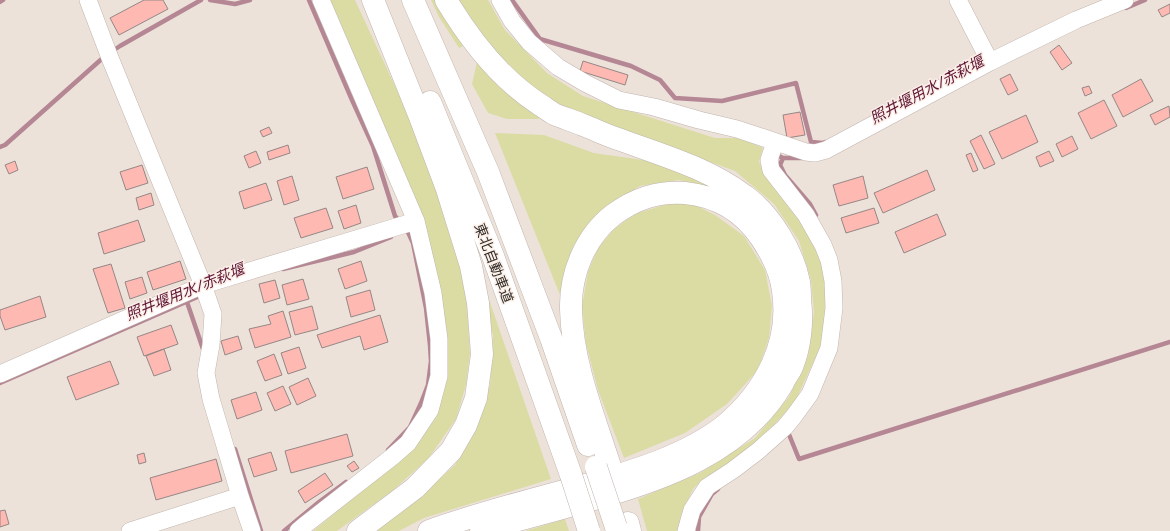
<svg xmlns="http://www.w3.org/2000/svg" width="1170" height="531" viewBox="0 0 1170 531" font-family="'Titillium Web','Noto Sans JP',sans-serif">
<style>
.green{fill:#dadca4}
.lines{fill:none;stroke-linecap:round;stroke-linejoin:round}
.stream{stroke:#b58694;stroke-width:4.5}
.building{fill:#fdb9b2;stroke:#958786}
.street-casing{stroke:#c1b5ae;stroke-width:18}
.highway-casing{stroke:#c1b5ae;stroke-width:23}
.street{stroke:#fff;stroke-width:17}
.highway{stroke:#fff;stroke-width:22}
.highway-bridge-casing{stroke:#c1b5ae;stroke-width:23;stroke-linecap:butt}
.highway-bridge{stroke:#fff;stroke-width:22}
.labels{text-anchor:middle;stroke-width:3;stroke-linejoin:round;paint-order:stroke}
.street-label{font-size:14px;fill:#302c29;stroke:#fbefe7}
.water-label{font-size:15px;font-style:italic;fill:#601637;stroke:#fbefe7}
</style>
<rect width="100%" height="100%" fill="#ede2da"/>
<path class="green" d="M328,0H355L408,114L444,208L461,263L467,305L470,354L466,385L456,419L428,459L392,491L337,531H313L414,449L437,416L448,368L439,285Z
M431,0H437L465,45L459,48L439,17Z
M459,0H488L505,30L547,73L583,96L715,138H740L763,148L759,162L768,179L817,242L829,297L823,341L794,404L740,459L704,478L693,489L681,515L679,531H647L638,499L700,473L755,438L789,397L808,356L814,312L811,280L799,241L774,204L735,171L570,111L538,92L510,70L486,41Z
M477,62L541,117L538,119H507L488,113L472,84Z
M495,133L544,135L594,153L657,162L730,192L679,180L640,186L604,209L579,237L567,266L560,295Z
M667,204H693L715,215L744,236L765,270L772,306L769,338L758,370L727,404L685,433L624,458L598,390L586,344L582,306L588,272L598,248L614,229L635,214Z
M483,282L551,479L424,518L399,531H374L409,506L455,465L476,424L490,385L493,336Z
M565,519L569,531H525Z"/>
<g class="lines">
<path class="stream" d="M210,0L235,4L250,0
M309,0L352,100L373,146L395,216L400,222
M512,0L540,39L631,66L660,80L675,98L722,101L796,83L811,142L823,143L825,142
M0,2L3,0
M1126,8L1145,0
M111,52L120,46L201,0
M0,147L5,145L105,56
M775,154L783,158H802
M783,158L780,165L785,175L810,204L816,215
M283,269L354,252L391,237
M187,302L204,352
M0,383L202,295
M788,432L799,459L1170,342
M235,449L261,531
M388,450L410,427L421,403L428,385L431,361L430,345L426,308L413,243L407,230L405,227
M284,531L319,502L346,482
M698,531L699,517L712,494L718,489"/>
</g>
<path class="building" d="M144,0H163L168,9L119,35L110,18Z
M1170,4V13L1162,17L1158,10Z
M1059,45L1072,63L1062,70L1050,52Z
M583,61L628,75L625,85L580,71Z
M1010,74L1018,90L1008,95L1000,79Z
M1141,79L1153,101L1123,117L1112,95Z
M1089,86L1092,93L1085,96L1082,88Z
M1104,100L1117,126L1091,139L1078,113Z
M1169,106L1170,117L1155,125L1150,115Z
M800,112L805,135L787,138L783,115Z
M1026,115L1038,142L1002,159L989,132Z
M269,127L272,133L263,137L260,131Z
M981,135L995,164L984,169L970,141Z
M1072,136L1078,149L1062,157L1056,144Z
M288,145L290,153L269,160L267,152Z
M256,151L261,163L249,168L244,156Z
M1049,151L1054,161L1040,167L1036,157Z
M971,153L978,170L973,172L966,155Z
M15,161L18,170L9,174L5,165Z
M142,165L148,183L126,190L120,172Z
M367,167L374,189L343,199L336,177Z
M927,170L935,190L883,213L874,193Z
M292,176L299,200L284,205L277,181Z
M863,176L868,198L839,206L833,185Z
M266,183L272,200L244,209L239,192Z
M151,193L154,205L139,210L136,198Z
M356,205L361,223L344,229L338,211Z
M326,208L333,228L301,238L294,218Z
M874,208L879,223L846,233L841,218Z
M937,214L946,235L904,253L895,232Z
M138,220L145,241L104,254L98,233Z
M180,261L186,279L153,290L147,272Z
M361,261L367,281L345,289L338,269Z
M111,264L125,308L108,313L93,269Z
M142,277L147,293L130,299L125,282Z
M303,279L309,299L287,305L282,285Z
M275,280L280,298L264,303L259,284Z
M370,290L375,310L351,317L346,297Z
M40,296L46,317L5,330L0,316V310Z
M312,306L318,329L295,335L289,312Z
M283,311L291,337L255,348L249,329L271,324L268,316Z
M380,315L388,342L364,350L360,336L322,348L317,335Z
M171,325L178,344L144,356L137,337Z
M238,336L242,349L225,355L221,341Z
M299,347L306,368L288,374L281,353Z
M164,349L171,370L154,376L146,356Z
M274,354L282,375L265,381L257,361Z
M110,361L119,384L76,400L67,377Z
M308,378L316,396L297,405L289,387Z
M283,386L291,404L275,411L267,393Z
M256,392L262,410L237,419L231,400Z
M347,434L353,456L291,473L285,451Z
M271,452L277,470L254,477L248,459Z
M144,453L146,462L139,464L137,455Z
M216,459L222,481L156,500L150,478Z
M354,461L359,468L352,472L347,466Z
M325,473L333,485L305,503L298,491Z
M5,510L9,524L0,527V511Z"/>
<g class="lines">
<g class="street-casing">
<path id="street" d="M88,0L110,58L203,285L213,314L211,345L206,373L211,399L240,496L252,531
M500,0L512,21L529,42L558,67L585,83L619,100L654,107L699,120L737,129L806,152L815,153L826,150L990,62L1076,20L1125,0
M958,0L990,62
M0,374L203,285L416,221
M130,531L240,496
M298,531L305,525L392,457L408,443L430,410L439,376V339L433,293L416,221L321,0
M686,531L692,510L707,487L733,470L758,451L785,427L794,416L810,394L829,348L834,308L833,281L829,260L823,245L806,215L771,170L769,160L775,142"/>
</g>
<g class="highway-casing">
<path id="highway" d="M413,0L488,172L551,338L588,445
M446,0C470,40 499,78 539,104C544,107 549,111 554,114C563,118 574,121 583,125C596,130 608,136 621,140C664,156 708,168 745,196C770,214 793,251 799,282C800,288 800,295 800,300C803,322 800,347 792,367C789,373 785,378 783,383C743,452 663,480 591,500C560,509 530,517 499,525L481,531
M430,102L493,256L571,475
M628,523L630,531
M358,531L415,488L451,451L466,425L476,398L482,354L478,303L471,266L447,189L420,117L373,0
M429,531C479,513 531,500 582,486C630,472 684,457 724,426C764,393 791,344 783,291C781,272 771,253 761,238C743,211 716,196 685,193C657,191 635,199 613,215C585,237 570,274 571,309C572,362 593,414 609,463"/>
</g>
<use href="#street" class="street"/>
<use href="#highway" class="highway"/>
<g class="highway-bridge-casing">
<path id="highway-bridge" d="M596,467L616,527
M571,475L589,531"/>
</g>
<use href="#highway-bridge" class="highway-bridge"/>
</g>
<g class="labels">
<g class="street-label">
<text transform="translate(494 263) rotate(69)" y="5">東北自動車道</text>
</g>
<g class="water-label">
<text transform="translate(927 90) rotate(-28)" y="5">照井堰用水/赤萩堰</text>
<text transform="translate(185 292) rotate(-22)" y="5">照井堰用水/赤萩堰</text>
</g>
</g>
</svg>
